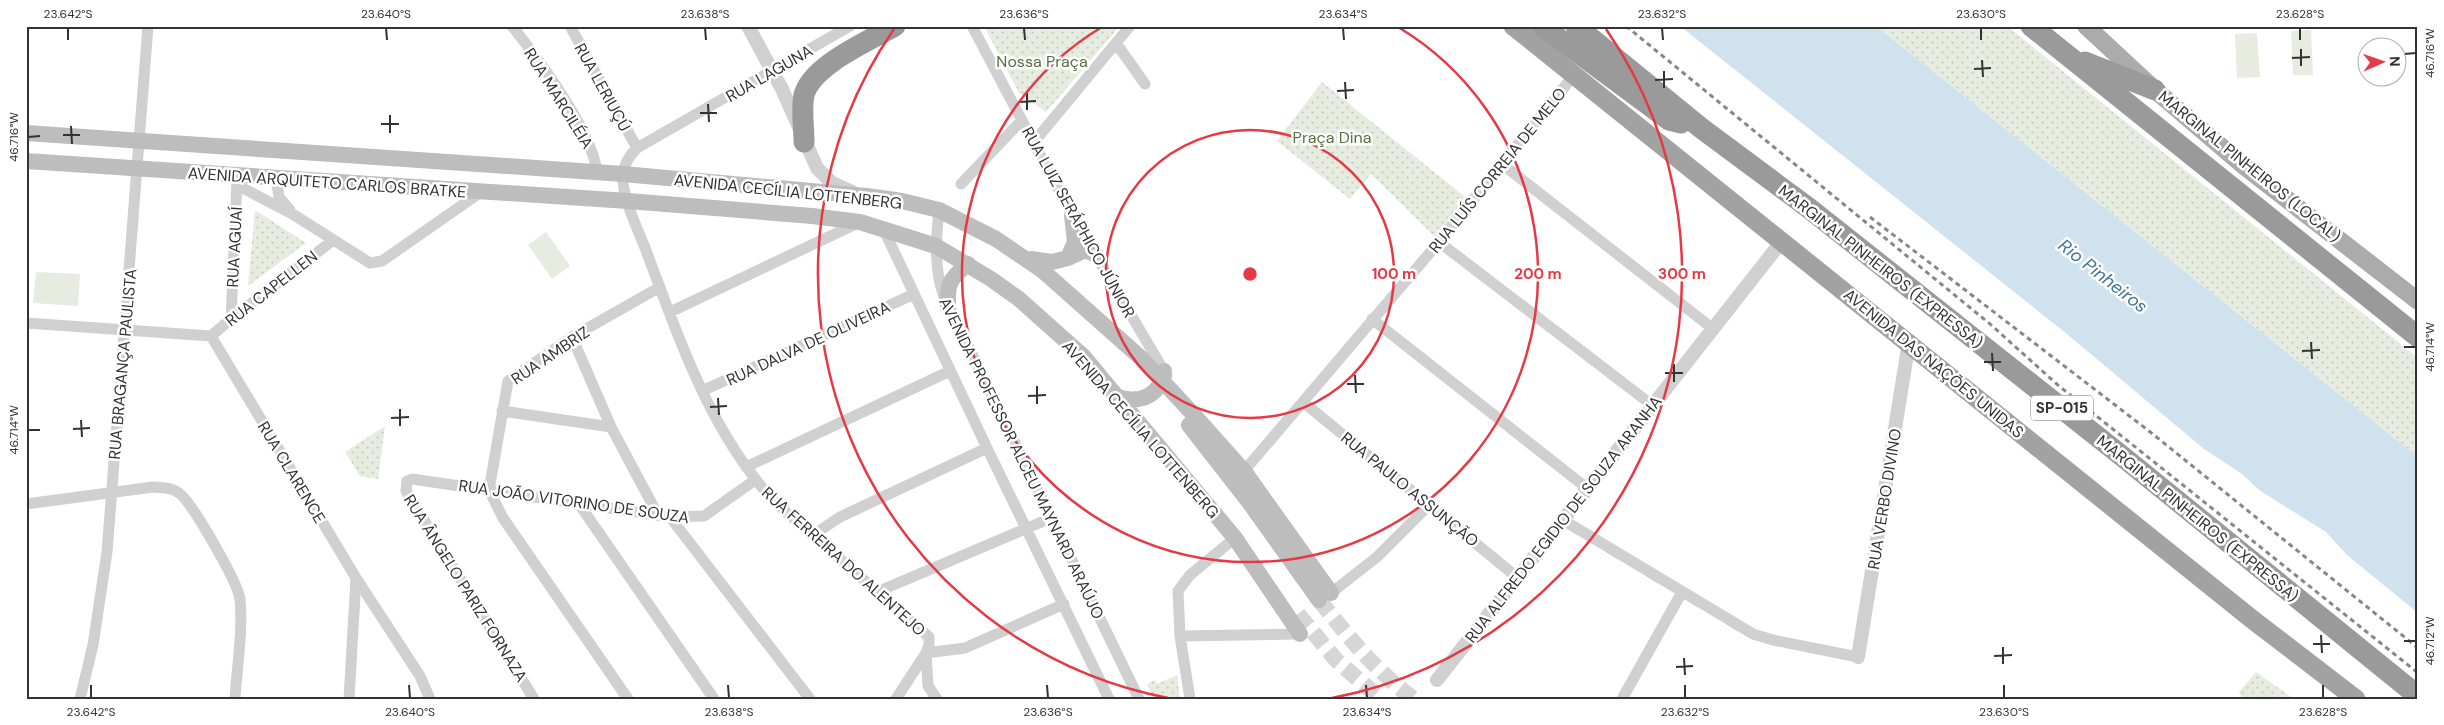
<svg xmlns="http://www.w3.org/2000/svg" width="2444" height="725" viewBox="0 0 2444 725" font-family="'DM Sans',sans-serif">
<style>
.green{fill:url(#green-dots)}
.pitch{fill:#e6ecdf}
.water{fill:#cfe2ee}
.lines{fill:none;stroke-linecap:round;stroke-linejoin:round}
.secondary-tunnel{stroke:#d6d6d6;stroke-width:16;stroke-dasharray:16 8;stroke-linecap:butt}
.minor{stroke:#d0d0d0;stroke-width:11}
.tertiary{stroke:#d0d0d0;stroke-width:14}
.secondary{stroke:#bdbdbd;stroke-width:16}
.primary{stroke:#ababab;stroke-width:18}
.trunk{stroke:#a2a2a2;stroke-width:19}
.motorway{stroke:#9a9a9a;stroke-width:21}
.rail{stroke:#888;stroke-width:3;stroke-dasharray:5 4;stroke-linecap:butt}
.ticks{fill:none;stroke:#333;stroke-width:2}
.ring{fill:none;stroke:#e63946;stroke-width:2.5}
.labels{text-anchor:middle;stroke-width:5;stroke-linejoin:round;paint-order:stroke}
.shield{fill:#fff;stroke:#707070;stroke-width:1}
.shield-label{font-size:15px;font-weight:bold;fill:#333}
.park-label{font-size:16px;fill:#56703f;stroke:#fff}
.street-label{font-size:16px;fill:#333;stroke:#fff}
.water-label{font-size:18px;font-style:italic;fill:#3f7597;stroke:#fff}
.centre{fill:#e63946;stroke:#fff;stroke-width:2.5}
.ring-label{font-size:15px;text-anchor:middle;font-weight:bold;fill:#e63946;stroke:#fff;stroke-width:5;stroke-linejoin:round;paint-order:stroke}
.neatline{fill:none;stroke:#333;stroke-width:2}
.ticks-label{font-size:12px;text-anchor:middle;fill:#333}
</style>
<defs>
<pattern id="green-dots" width="8" height="8" patternUnits="userSpaceOnUse" patternTransform="scale(1.25)"><rect width="8" height="8" fill="#e6ecdf"/><path d="M2 2h.1M6 6h.1" fill="none" stroke="#c6cbc0" stroke-width="1.8" stroke-linecap="round"/></pattern>
</defs>
<rect width="100%" height="100%" fill="#fff"/>
<path class="green" d="M984,26H1120L1046,112L1019,93Z
M1876,26H2007L2418,358V457Z
M1322,82L1469,200L1437,239L1371,174L1350,199L1277,141Z
M255,210L306,243L248,286Z
M385,426L378,479L360,476L345,452Z
M2256,672L2294,699H2242L2239,692Z
M1177,675L1180,699H1154L1147,684L1155,680L1157,684Z"/>
<path class="pitch" d="M2311,30L2313,75H2293L2291,31Z
M2257,33L2260,77L2237,78L2235,34Z
M546,232L570,266L552,279L528,245Z
M36,272L80,274L78,306L33,303Z"/>
<path class="water" d="M1680,26H1876L2418,457V613L2347,555L2326,532L2259,490L2242,474L2204,449L2067,334Z"/>
<g class="lines">
<path class="secondary-tunnel" d="M1319,600C1348,636 1376,672 1414,699
M1298,614L1337,661L1381,699"/>
<path class="minor" d="M512,26C538,59 593,132 597,173
M570,26L637,148
M850,26L637,148C630,155 624,163 623,174C621,197 639,231 647,253C680,341 711,435 777,504L929,637V645L926,653L896,699
M972,26L1072,215L1167,376
M1116,43L1145,84
M1034,142L1130,26
M1502,164L1712,328
M276,178L279,197L290,210
M961,184L1022,120
M237,185L294,215L370,263L382,261L481,192
M939,210C936,239 934,267 943,294L1139,699
M883,228L987,448L1109,699
M1439,242L1652,405
M670,312L860,222
M231,319L237,180
M1372,319L1588,489
M26,323L211,336
M211,336L356,578L420,676L430,699
M211,336L231,319L332,241
M572,337L611,427L658,515
M702,391L914,294
M1303,402L1518,578
M502,411L611,427
M746,467L950,371
M1244,471L1439,242L1574,75
M26,504L153,487C163,488 171,487 179,493C192,502 238,583 240,599C243,631 237,666 235,699
M579,504L714,699
M670,517L810,699
M1563,520L1753,634L1773,640L1858,657
M813,535L840,517L987,448
M877,592L1051,518
M1331,593L1377,557L1430,504
M1180,636L1300,634
M926,653L965,648L1064,604
M926,653L928,686L937,699
M80,699L93,645L107,552L148,26
M349,699L356,578
M534,699L406,491L407,481L412,479L670,517L704,516L755,480
M628,699L503,518L489,490L508,381L572,337L660,287
M1190,699L1180,636L1178,591L1190,575L1235,538
M1622,699L1682,592"/>
<path class="tertiary" d="M748,26L782,89L817,168L832,183L852,192
M1858,657L1909,342
M1437,680L1782,241"/>
<path class="secondary" d="M26,133L623,174L867,196L902,201L939,210L996,239L1043,271L1141,358L1193,414L1244,471L1331,593
M26,161L628,201L812,216L860,222L936,246L991,279L1019,299L1083,356L1235,538L1300,634
M1068,258L1085,250L1096,255
M1031,259L1052,262L1068,258L1075,242L1072,215
M948,308C947,284 949,279 968,264
M1118,397C1140,404 1160,396 1164,371
M1189,425L1249,502L1319,600"/>
<path class="primary" d="M2086,26L2155,90L2244,166L2418,301"/>
<path class="trunk" d="M1513,26L2253,620L2356,699"/>
<path class="motorway" d="M1542,26L1669,120L1681,123
M1576,26L1701,128L1810,209L2122,456L2418,696
M2031,26L2418,337
M2085,62L2155,90
M804,142C804,127 801,109 804,95C812,65 869,41 895,26"/>
<path class="rail" d="M1626,26L1990,324L2059,386L2418,673
M1870,217L2149,431L2418,648"/>
</g>
<path class="ticks" d="M68,28V40M386,28L387,40M705,28L706,40M1024,28L1025,40M1343,28L1344,40M1662,28L1663,40M1981,28V40M2300,28V40M2301,49V66M2404,54L2416,53M2292,58L2310,57M1982,60L1983,77M1974,69L1991,68M1664,71V88M1655,80L1673,79M1345,82L1346,99M1337,91L1354,90M1027,93V110M1018,102L1036,101M708,104L709,122M700,113H717M390,115V133M381,124H399M71,126L72,144M63,135H80M28,137L40,136M2311,342L2312,359M2404,347H2416M2302,351L2320,350M1992,353L1993,371M1984,362H2001M1674,364V382M1665,373H1683M1355,375L1356,393M1347,384H1364M1037,386V404M1028,396L1046,395M718,398L719,415M710,407L727,406M400,409V426M391,418L409,417M81,420L82,437M73,429L90,428M28,430H40M2321,635L2322,653M2404,641H2416M2313,644H2330M2003,647V664M1994,656L2012,655M1684,658L1685,675M1676,667L1693,666M91,685V698M409,685L410,698M728,685L729,698M1047,685L1048,698M1366,685L1367,698M1685,685V698M2004,685V698M2323,685V698"/>
<g class="ring">
<circle cx="1250" cy="274" r="144"/>
<path d="M1398 27A288 288 0 1 1 1102 27"/>
<path d="M1168 698A432 432 0 0 1 894 29M1606 29A432 432 0 0 1 1332 698"/>
</g>
<g class="labels">
<rect class="shield" x="2031" y="395.5" width="62" height="25" rx="4"/>
<g class="shield-label">
<text x="2062" y="413">SP-015</text>
</g>
<g class="park-label">
<text x="1042" y="67">Nossa Praça</text>
<text x="1332" y="143">Praça Dina</text>
</g>
<g class="street-label">
<text transform="translate(769 73) rotate(-30)" y="6">RUA LAGUNA</text>
<text transform="translate(603 87) rotate(61)" y="6">RUA LERIUÇÚ</text>
<text transform="translate(559 98) rotate(58)" y="6">RUA MARCILÉIA</text>
<text transform="translate(2250 166) rotate(39)" y="6">MARGINAL PINHEIROS (LOCAL)</text>
<text transform="translate(1497 170) rotate(-51)" y="6">RUA LUÍS CORREIA DE MELO</text>
<text transform="translate(327 182) rotate(4)" y="6">AVENIDA ARQUITETO CARLOS BRATKE</text>
<text transform="translate(788 191) rotate(6)" y="6">AVENIDA CECÍLIA LOTTENBERG</text>
<text transform="translate(1079 222) rotate(61)" y="6">RUA LUIZ SERÁPHICO JÚNIOR</text>
<text transform="translate(234 247) rotate(-87)" y="6">RUA AGUAÍ</text>
<text transform="translate(1881 266) rotate(38)" y="6">MARGINAL PINHEIROS (EXPRESSA)</text>
<text transform="translate(271 288) rotate(-38)" y="6">RUA CAPELLEN</text>
<text transform="translate(808 343) rotate(-25)" y="6">RUA DALVA DE OLIVEIRA</text>
<text transform="translate(550 355) rotate(-34)" y="6">RUA AMBRIZ</text>
<text transform="translate(1934 363) rotate(39)" y="6">AVENIDA DAS NAÇÕES UNIDAS</text>
<text transform="translate(122 364) rotate(-85)" y="6">RUA BRAGANÇA PAULISTA</text>
<text transform="translate(1141 429) rotate(49)" y="6">AVENIDA CECÍLIA LOTTENBERG</text>
<text transform="translate(1022 458) rotate(64)" y="6">AVENIDA PROFESSOR ALCEU MAYNARD ARAÚJO</text>
<text transform="translate(292 472) rotate(59)" y="6">RUA CLARENCE</text>
<text transform="translate(1410 489) rotate(39)" y="6">RUA PAULO ASSUNÇÃO</text>
<text transform="translate(1884 499) rotate(-81)" y="6">RUA VERBO DIVINO</text>
<text transform="translate(574 501) rotate(8)" y="6">RUA JOÃO VITORINO DE SOUZA</text>
<text transform="translate(2198 518) rotate(39)" y="6">MARGINAL PINHEIROS (EXPRESSA)</text>
<text transform="translate(1563 519) rotate(-52)" y="6">RUA ALFREDO EGIDIO DE SOUZA ARANHA</text>
<text transform="translate(844 561) rotate(42)" y="6">RUA FERREIRA DO ALENTEJO</text>
<text transform="translate(466 588) rotate(58)" y="6">RUA ÂNGELO PARIZ FORNAZA</text>
</g>
<g class="water-label">
<text transform="translate(2103 276) rotate(38)" y="6">Rio Pinheiros</text>
</g>
</g>
<circle cx="1250" cy="274" r="8" class="centre"/>
<g class="ring-label">
<text x="1394" y="279">100 m</text>
<text x="1538" y="279">200 m</text>
<text x="1682" y="279">300 m</text>
</g>
<rect width="2444" height="725" fill="none" stroke="#ffffff" stroke-width="55"/>
<g transform="translate(2382 62) rotate(88)"><circle r="24" fill="#ffffff" stroke="#adadad"/>
<path d="M0-4L9 19L0 12L-9 19Z" fill="#e63946"/>
<text y="-8" font-size="14" font-weight="bold" text-anchor="middle" fill="#333333">N</text>
</g>
<rect x="28" y="28" width="2388" height="670" class="neatline"/>
<g class="ticks-label">
<text x="68" y="18">23.642°S</text>
<text x="386" y="18">23.640°S</text>
<text x="705" y="18">23.638°S</text>
<text x="1024" y="18">23.636°S</text>
<text x="1343" y="18">23.634°S</text>
<text x="1662" y="18">23.632°S</text>
<text x="1981" y="18">23.630°S</text>
<text x="2300" y="18">23.628°S</text>
<text transform="translate(2430 53) rotate(-90)" y="4">46.716°W</text>
<text transform="translate(14 137) rotate(-90)" y="4">46.716°W</text>
<text transform="translate(2430 347) rotate(-90)" y="4">46.714°W</text>
<text transform="translate(14 430) rotate(-90)" y="4">46.714°W</text>
<text transform="translate(2430 641) rotate(-90)" y="4">46.712°W</text>
<text x="91" y="716">23.642°S</text>
<text x="410" y="716">23.640°S</text>
<text x="729" y="716">23.638°S</text>
<text x="1048" y="716">23.636°S</text>
<text x="1367" y="716">23.634°S</text>
<text x="1685" y="716">23.632°S</text>
<text x="2004" y="716">23.630°S</text>
<text x="2323" y="716">23.628°S</text>
</g>
</svg>
